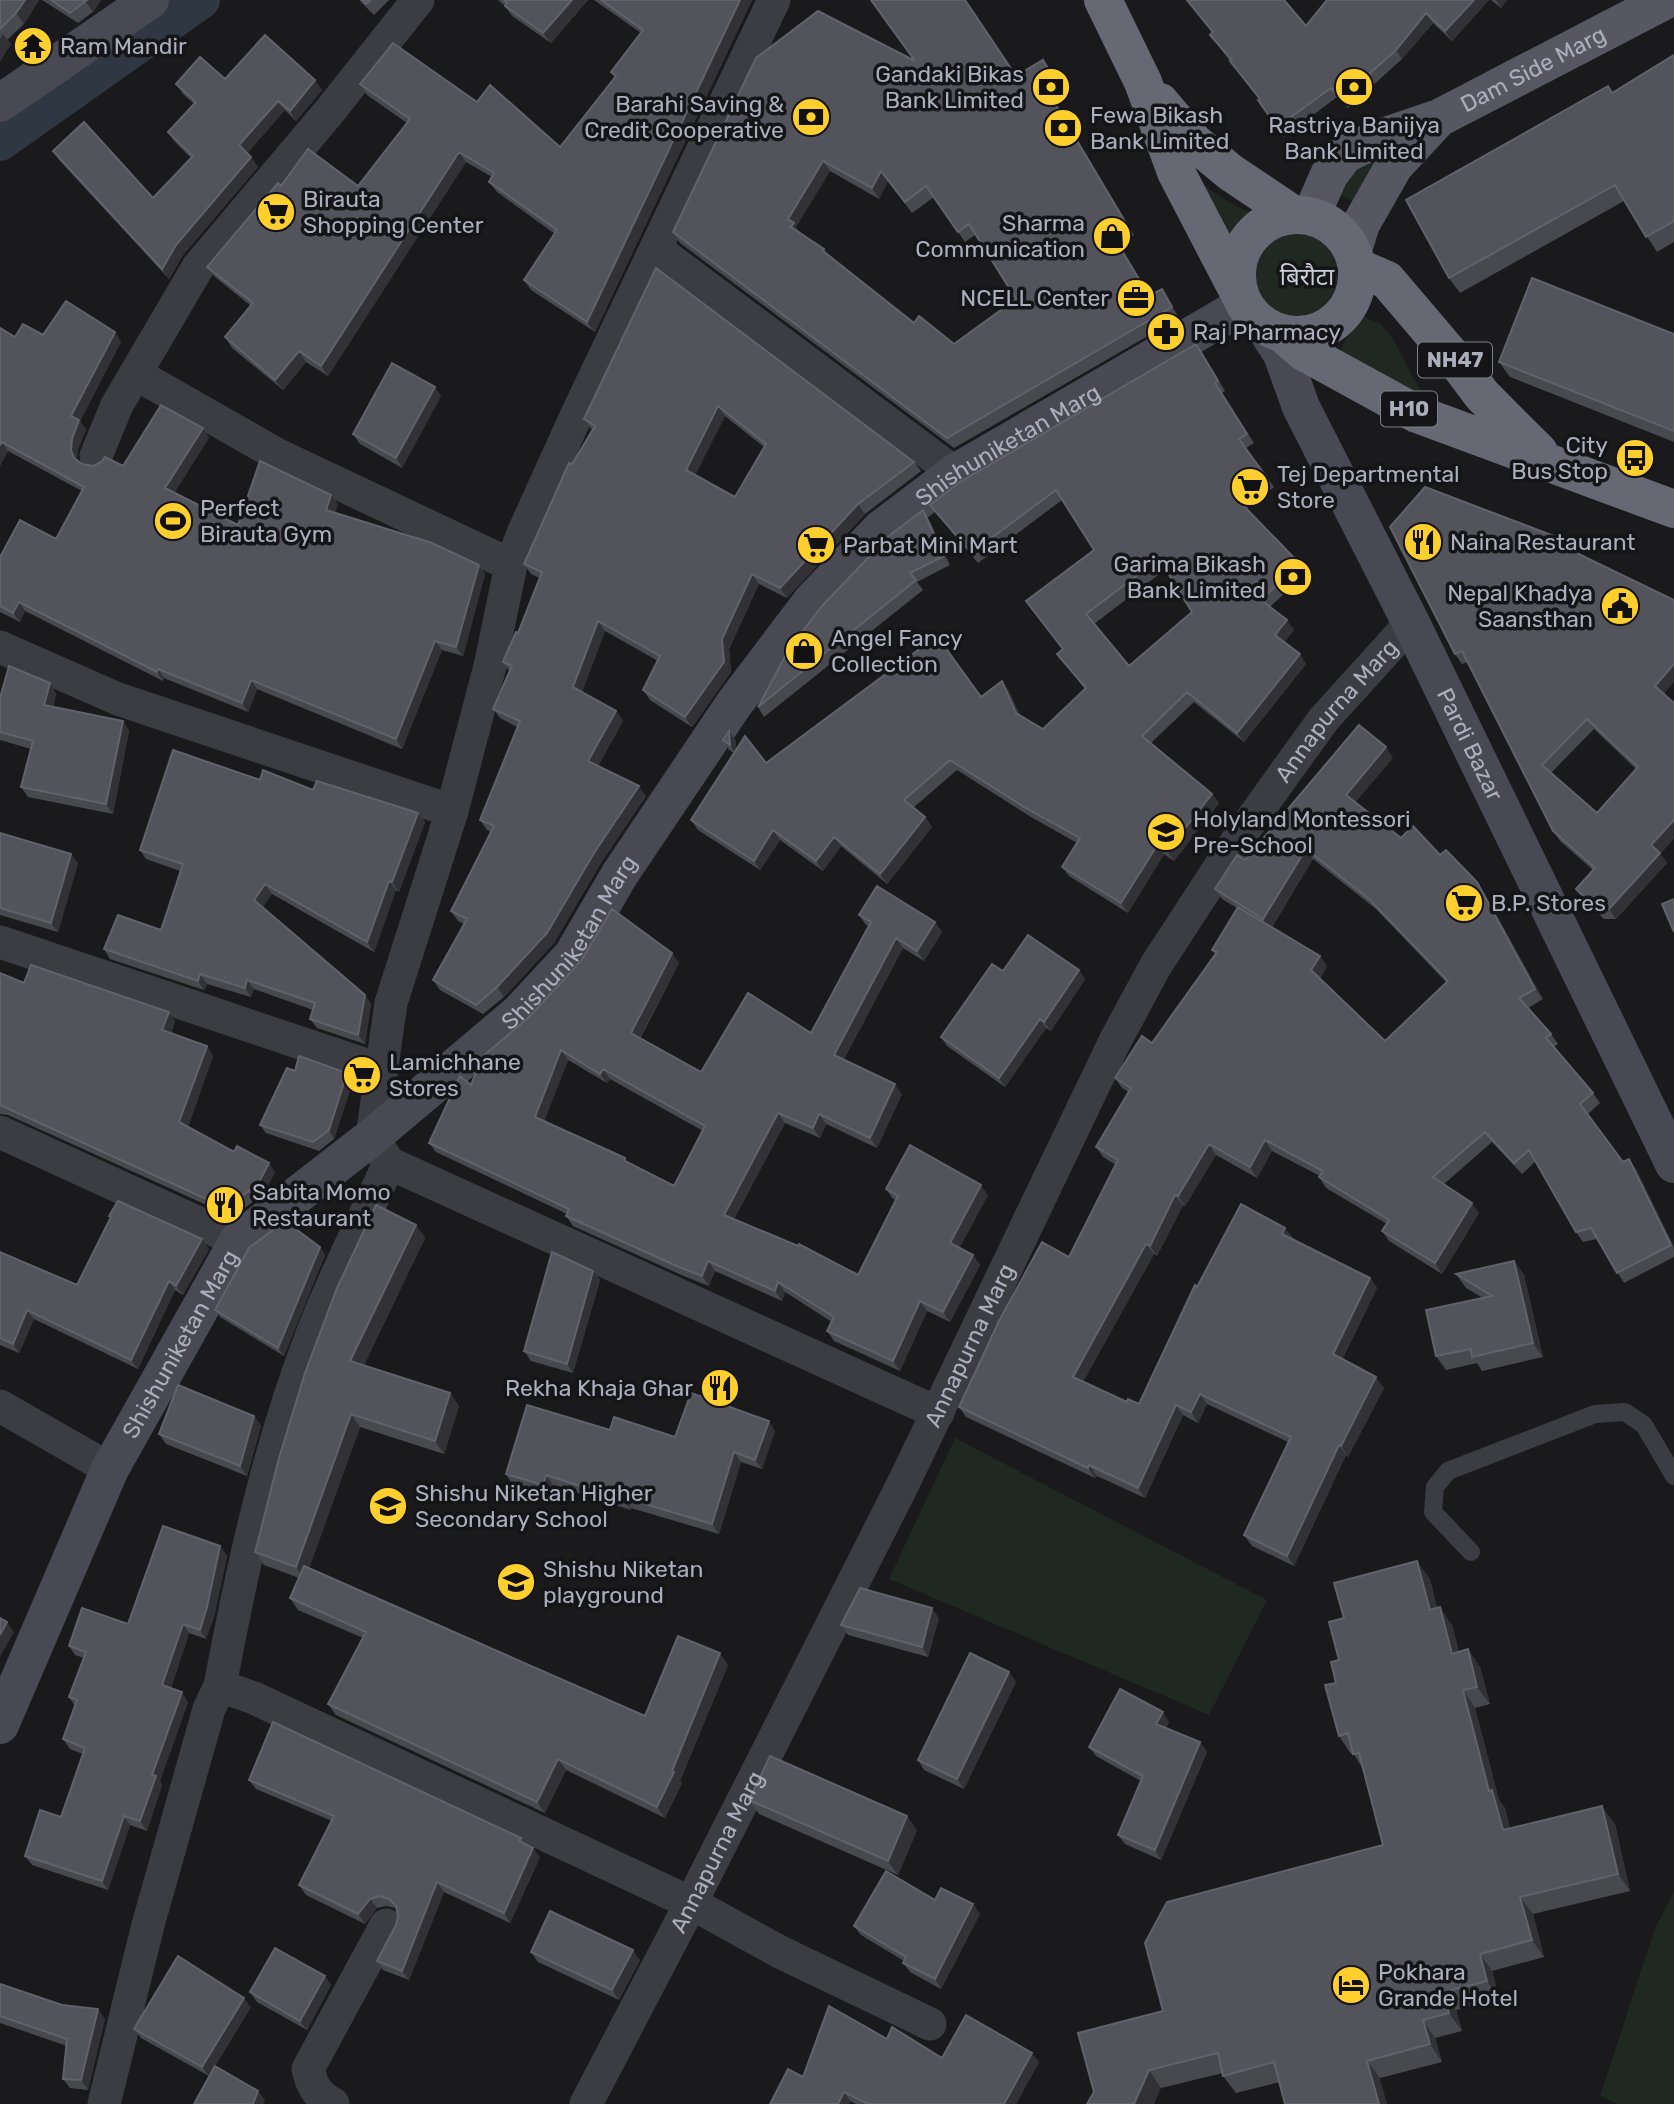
<svg xmlns="http://www.w3.org/2000/svg" width="1674" height="2104" viewBox="0 0 1674 2104" font-family="Rubik,'Noto Sans Devanagari',sans-serif">
<style>
.green{fill:#1f2821}
.lines{fill:none;stroke-linecap:round;stroke-linejoin:round}
.canal{stroke:#2e3742;stroke-width:38}
.lane{stroke:#3c3c43;stroke-width:18}
.street{stroke:#3c3c43;stroke-width:33}
.secondary{stroke:#484952;stroke-width:38}
.primary{stroke:#565761;stroke-width:38}
.highway{stroke:#666873;stroke-width:38}
.wall{fill:#48494f;fill-rule:evenodd}
.shaded-wall{fill:#313136}
.building{fill:#53545b;stroke:#61626a;stroke-width:2;fill-rule:evenodd}
.labels{text-anchor:middle;stroke-width:7;stroke-linejoin:round;paint-order:stroke}
.shield{fill:#151417;stroke:#7e808b;stroke-width:2}
.shield-label{font-size:21px;font-weight:bold;fill:#abaebd}
.poi-label{font-size:23px;fill:#abaebd;stroke:#151417;text-anchor:start}
.street-label{font-size:23px;fill:#abaebd;stroke:#151417}
.neighbourhood-label{font-size:24px;fill:#ccced8;stroke:#151417}
</style>
<rect width="100%" height="100%" fill="#1a191c"/>
<path class="green" d="M1383,157L1356,203L1333,191L1365,162Z
M1186,170C1209,190 1230,206 1259,215C1244,228 1238,238 1232,257Z
M1256 275a41 41 0 1 1 82 0a41 41 0 1 1-82 0Z
M1360,315L1381,324L1393,339L1414,379L1433,408L1337,356Z
M955,1438L1267,1600L1209,1715L889,1579Z
M1674,1892V2104H1618L1600,2096L1655,1928Z"/>
<g class="lines">
<path class="canal" d="M0,142L201,0"/>
<path class="lane" d="M1471,1552L1433,1512L1435,1487L1448,1471L1595,1414L1625,1412L1644,1425L1674,1476"/>
<g class="street">
<path d="M774,0L577,414L524,531L511,565L490,666L452,811L391,1003L372,1137L389,1163L938,1413"/>
<path d="M656,249L955,473"/>
<path d="M136,374L278,455L511,565"/>
<path d="M96,456L117,405L198,267L329,112L418,0"/>
<path d="M0,647L118,699L452,811"/>
<path d="M0,942L381,1070"/>
<path d="M0,1132L238,1241"/>
<path d="M0,1406L110,1469"/>
<path d="M220,1686C242,1569 268,1449 311,1337C333,1278 363,1221 389,1163"/>
<path d="M104,2104L148,1925L209,1709L220,1686L254,1698L691,1903L780,1952L930,2024"/>
<path d="M333,2104C317,2095 312,2086 308,2069L386,1925"/>
<path id="s1" d="M586,2104L691,1903L904,1482L1115,1041L1156,965L1244,830L1323,720L1411,623"/>
</g>
<g class="secondary">
<path d="M0,103L150,0"/>
<path id="s2" d="M1264,326L1282,354L1301,407L1411,623L1674,1164"/>
<path id="s3" d="M0,1725L110,1469L238,1241L372,1137L519,1013L572,956L620,874L734,704L812,601L881,529L955,473L1244,305"/>
</g>
<g class="primary">
<path id="s4" d="M1311,216L1329,175L1345,154L1377,139L1439,118L1666,0"/>
<path d="M1353,250L1361,224L1394,166L1435,122"/>
</g>
<path class="highway" d="M1103,0L1143,82L1176,172L1239,293
M1160,102L1194,142L1230,172L1294,215
M1237 275a60 60 0 1 1 120 0a60 60 0 1 1-120 0Z
M1357,267L1387,280L1461,367L1482,395L1539,452
M1283,334L1304,352L1417,414L1674,509"/>
</g>
<path class="wall" d="M0,0H39L24,24L7,40L11,44L0,61Z
M42,0H101L93,12L78,23Z
M359,0H389L374,15Z
M498,0H588L551,43L512,16L505,6Z
M594,0H752L595,332L531,290L524,280L555,234L497,192L489,182L492,177L466,162L328,376L306,362L283,390L232,348L225,337L251,306L215,277L207,267L281,186H358L407,123L367,95L360,84L477,102L560,147L615,77L611,72L641,33Z
M1186,0H1284L1306,26L1327,0H1489L1452,41L1433,23L1402,59L1348,108L1337,97L1284,137L1258,100L1259,99L1210,35L1213,33Z
M1491,0H1507L1501,8Z
M1674,55V242L1657,252L1624,201L1460,293L1449,278L1613,93Z
M915,61L1016,76L1051,71L1065,96L1055,102L1134,235L1119,244L1150,296L1162,289L1179,318L954,448L680,243L673,232ZM830,171L879,199L888,181L912,213L934,197L965,242L975,235L1016,299L954,344L914,323L829,257L824,249L801,234L796,227Z
M225,79L322,90L296,121L285,110L247,153L258,167L183,255L169,279L60,161L53,151L153,198L191,158L174,141L168,132L194,104L183,94L176,84Z
M656,268L914,462L921,471L865,514L787,598L759,584L729,649L731,672L692,727L650,700L643,690L658,661L605,631L582,692L616,711L623,721L598,766L646,796L601,863L554,943L504,997L483,1014L440,990L433,980L464,924L458,921L451,911L491,832L487,830L480,820L517,727L500,718L493,709L509,671L503,662L518,633L540,578L531,574L524,564L572,464L592,430L584,419ZM725,416L764,447L735,497L695,475Z
M0,328L15,337L43,335L121,342L80,421L86,430L78,449L77,459L82,464L93,466H123L209,438L174,492L238,525L338,504L335,513L479,565L485,574L463,656L442,650L402,749L257,689L248,712L164,678L163,681L25,611L20,622L0,612V557L56,539L82,491L8,451L0,466Z
M1674,334V442L1510,377L1499,362Z
M1203,354L1225,391L1222,393L1254,443L1246,448L1274,487L1246,509L1299,563L1306,573L1270,607L1294,630L1284,642L1306,664L1244,742L1194,702L1151,743L1212,794L1219,803L1174,861L1164,854L1128,913L1069,876L1062,867L1077,843L1031,817L957,770L913,808L925,817L932,827L887,884L841,846L823,871L780,840L760,870L698,830L691,820L734,753L729,750L723,740L729,731L736,741V749L766,763L981,697L1002,681L1009,691L1020,715L1043,729L1085,689L1057,654L1062,649L1094,550L1062,500L978,563L937,514L930,505ZM1166,569L1192,612L1129,666L1094,624Z
M441,396L402,468L360,444L353,434Z
M929,520L950,565L917,582L923,590L764,717L758,707Z
M1390,527L1664,694L1674,703V838L1660,854L1667,863L1616,919H1604L1583,899L1576,889L1593,870L1560,841L1553,831L1468,662L1462,664L1455,654ZM1594,729L1636,769L1597,813L1551,773Z
M56,693L53,707L123,721L129,731L113,814L28,797L21,787L31,749L0,740V698Z
M1393,758L1355,802L1401,838L1440,855L1477,882L1484,893L1543,999L1528,1008L1551,1034L1558,1044L1554,1047L1593,1093L1600,1103L1588,1114L1623,1162L1636,1169L1674,1247V1257L1624,1283L1597,1239L1583,1242L1576,1232L1536,1161L1522,1174L1492,1142L1444,1184L1479,1213L1442,1274L1389,1241L1382,1231L1387,1224L1326,1188L1319,1177L1320,1176L1272,1151L1257,1178L1216,1155L1185,1206L1183,1205L1157,1256L1154,1254L1083,1382L1127,1402L1139,1404L1197,1287L1293,1238L1292,1239L1370,1278L1377,1288L1342,1359L1384,1388L1348,1457L1346,1455L1294,1566L1252,1546L1244,1535L1288,1442L1207,1404L1198,1423L1183,1415L1145,1498L1097,1476L1095,1478L966,1417L959,1407L1069,1257L1116,1165L1103,1157L1096,1147L1129,1092L1122,1088L1115,1078L1152,1043L1215,954L1212,950L1237,908L1222,899L1215,889L1245,860ZM1313,859L1376,909L1446,982L1385,1041L1320,978L1327,966L1320,956L1272,927Z
M260,780L313,790L418,813L425,822L399,892L396,890L374,952L272,894L262,907L365,995L371,1004L365,1044L317,1028L310,1019L313,1010L254,989L251,997L207,984L204,990L110,959L104,949L161,930L180,871L146,859L140,850Z
M0,833L78,863L58,932L0,915Z
M859,915L935,922L942,932L924,961L903,948L844,1059L902,1094L877,1148L826,1124L820,1138L785,1123L734,1219L858,1275L896,1200L893,1199L886,1189L988,1195L959,1248L973,1255L980,1265L950,1322L927,1311L900,1371L834,1341L827,1331L832,1322L785,1292L782,1301L715,1271L709,1286L686,1277L573,1226L566,1216L567,1214L436,1152L429,1143L471,1085L672,953L679,963L640,1039L701,1072L811,1033L869,926L866,925ZM568,1060L607,1083L610,1079L703,1131L674,1186L544,1121Z
M1079,970L1085,979L1051,1031L1046,1028L1005,1087L947,1046L941,1037L1003,971Z
M0,973L24,983L175,1021L171,1033L213,1056L188,1127L275,1172L264,1193L233,1217L8,1115L0,1114Z
M295,1071L347,1073L353,1081L334,1139L319,1151L266,1133L260,1125Z
M109,1216L209,1249L183,1295L175,1290L138,1369L34,1319L19,1353L0,1345V1252L77,1285L111,1218Z
M416,1225L425,1238L364,1365L450,1393L459,1406L444,1454L360,1427L309,1568L645,1716L728,1665L680,1781L682,1783L665,1818L566,1770L545,1813L336,1715L328,1704L363,1638L298,1610L290,1598L299,1578L264,1565L255,1552Z
M320,1247L325,1255L284,1356L220,1317L215,1310Z
M1514,1261L1524,1275L1543,1357L1482,1371L1477,1363L1446,1370L1436,1356L1483,1298L1466,1288L1456,1274Z
M593,1271L600,1280L573,1373L531,1361L524,1351Z
M254,1416L261,1426L247,1476L166,1444L159,1434Z
M610,1430L675,1437L775,1431L762,1469L741,1462L719,1534L631,1508V1510L553,1485L550,1495L512,1484L506,1474Z
M220,1546L227,1556L214,1617L206,1639L189,1633L171,1688L188,1702L160,1781L162,1785L147,1831L130,1825L108,1890L32,1865L25,1856L61,1817L83,1754L70,1749L63,1739L75,1706L69,1697L84,1658L75,1655L69,1646L128,1624Z
M1430,1579L1437,1608L1452,1625L1459,1652L1480,1667L1490,1704L1475,1708L1499,1800L1505,1808L1510,1829L1615,1824L1630,1891L1533,1914L1544,1957L1492,1971L1499,1999L1456,2010L1462,2031L1435,2038L1442,2062L1380,2078L1280,2082L1236,2093L1223,2076V2073L1161,2088L1087,2104L1163,2011L1383,1845L1363,1769L1353,1753L1351,1754L1339,1736L1336,1683L1344,1618Z
M939,1618L928,1657L848,1635L841,1625Z
M1016,1682L964,1789L924,1770L918,1760Z
M1169,1722L1166,1728L1200,1742L1207,1752L1161,1860L1125,1844L1118,1835L1141,1781L1096,1756L1089,1747Z
M249,1780L521,1838L524,1843L540,1857L510,1923L444,1892L409,1980L383,1970L377,1961L396,1925L398,1916L396,1908L386,1906L377,1908L365,1924L306,1895L299,1885L332,1821L256,1789Z
M749,1800L917,1830L898,1875L759,1814Z
M935,1900L973,1904L980,1914L941,1989L910,1972L903,1963L904,1961L861,1935L854,1926Z
M531,1952L640,1960L619,2000L538,1962Z
M325,1976L331,1985L307,2030L257,2002L250,1992Z
M0,1984L62,2005L105,2019L88,2090L70,2088L63,2079L67,2046L0,2023Z
M251,2007L209,2076L141,2038L134,2029Z
M887,2039L942,2058L1039,2062L1016,2104H856L850,2101L849,2104H770L803,2077Z"/>
<path class="shaded-wall" d="M25,0H39L24,24L16,13Z
M87,0H101L93,12L86,2Z
M572,0H588L551,43L543,33Z
M740,0H752L595,332L587,322Z
M1474,0H1489L1452,41L1445,31Z
M1496,0H1507L1501,8Z
M1426,13L1433,23L1402,59L1396,50Z
M3,34L11,44L0,61V39Z
M1043,60L1051,71L1065,96L1058,86Z
M315,80L322,90L296,121L290,111Z
M1048,92L1055,102L1134,235L1127,225Z
M278,101L285,110L246,155L239,145Z
M459,152L466,162L328,376L321,366Z
M251,157L258,167L183,255L169,279L162,269L176,245Z
M823,161L830,171L796,227L801,233L791,227L788,219Z
M881,171L888,181L879,199L872,188Z
M1112,234L1119,244L1157,307L1149,296Z
M1162,289L1169,300L1179,318L1172,307Z
M115,332L121,342L80,421L86,430L78,449L77,459L80,467L74,458L71,450V416Z
M299,351L306,362L283,390L275,380Z
M435,387L441,396L402,468L396,458Z
M718,406L725,416L693,480L686,470Z
M203,428L209,438L172,497L165,488Z
M2,442L8,451L0,466V445Z
M331,495L338,504L333,519L326,510Z
M858,504L865,514L787,598L780,588Z
M923,510L929,520L950,565L944,556Z
M1562,539L1569,549L1560,545Z
M479,565L485,574L463,656L456,647Z
M752,574L759,584L729,649L731,672L692,727L685,717Z
M19,602L25,611L20,622L13,613Z
M1287,620L1294,630L1282,645L1275,635Z
M598,621L605,631L580,697L573,687Z
M435,641L442,650L402,749L396,739Z
M1300,654L1306,664L1244,742L1237,733Z
M1674,664V682L1662,696L1655,686Z
M158,669L164,678L163,681L157,672Z
M251,680L257,689L248,712L242,703Z
M1002,681L1009,691L1023,723L1016,713Z
M50,683L56,693L50,715L44,705Z
M616,711L623,721L595,771L588,761Z
M123,721L129,731L113,814L106,804Z
M729,731L736,741V754L730,745Z
M1386,747L1393,758L1353,805L1346,795Z
M639,786L646,796L601,863L554,943L504,997L497,987L594,853Z
M1212,794L1219,803L1174,861L1167,851Z
M418,813L425,822L399,892L392,882Z
M925,817L932,827L887,884L880,874Z
M1674,820V838L1660,854L1667,863L1616,919L1609,909L1651,845Z
M773,830L780,840L760,870L754,861Z
M834,837L841,846L823,871L816,861Z
M1158,844L1164,854L1128,913L1121,903Z
M1306,849L1313,859L1270,929L1263,919Z
M71,854L78,863L58,932L51,923Z
M389,881L396,890L374,952L367,942Z
M1477,882L1484,893L1543,999L1535,989Z
M265,884L272,894L261,910L254,900Z
M935,922L942,932L924,961L917,951Z
M896,938L903,948L841,1064L834,1055Z
M672,953L679,963L637,1043L631,1033Z
M1320,956L1327,966L1318,980L1311,970Z
M1079,970L1085,979L1051,1031L1044,1022Z
M200,974L207,984L204,990L198,981Z
M247,980L254,989L251,997L245,988Z
M365,995L371,1004L365,1044L358,1035Z
M169,1012L175,1021L168,1039L162,1030Z
M1040,1019L1046,1028L1005,1087L999,1078Z
M207,1046L213,1056L186,1132L179,1122Z
M561,1050L568,1060L542,1127L535,1117Z
M603,1069L610,1079L607,1083L600,1074Z
M347,1073L353,1081L334,1139L329,1130Z
M895,1084L902,1094L877,1148L870,1138Z
M778,1113L785,1123L731,1225L724,1215Z
M819,1114L826,1124L820,1138L813,1128Z
M1265,1140L1272,1151L1257,1178L1250,1167Z
M1209,1144L1216,1155L1185,1206L1178,1196Z
M1629,1159L1636,1169L1674,1247V1249Z
M269,1163L275,1172L264,1193L258,1184Z
M981,1185L988,1195L957,1253L950,1243Z
M1175,1195L1183,1205L1157,1256L1150,1246Z
M1472,1203L1479,1213L1442,1274L1435,1263Z
M416,1225L425,1238L360,1374L350,1361Z
M1285,1228L1293,1238L1289,1245L1282,1234Z
M202,1239L209,1249L183,1295L176,1286Z
M1146,1244L1154,1254L1080,1387L1073,1377Z
M320,1247L325,1255L284,1356L278,1348Z
M973,1255L980,1265L950,1322L943,1312Z
M708,1261L715,1271L709,1286L702,1276Z
M1514,1261L1524,1275L1543,1357L1533,1343Z
M593,1271L600,1280L573,1373L567,1364Z
M1370,1278L1377,1288L1340,1365L1333,1354Z
M169,1281L175,1290L138,1369L131,1360Z
M778,1282L785,1292L782,1301L775,1291Z
M920,1301L927,1311L900,1371L893,1361Z
M27,1310L34,1319L19,1353L13,1344Z
M1376,1377L1384,1388L1348,1457L1341,1446Z
M450,1393L459,1406L444,1454L435,1441Z
M1200,1394L1207,1404L1198,1423L1191,1412Z
M1176,1405L1183,1415L1145,1498L1138,1488Z
M351,1414L360,1427L305,1580L296,1567Z
M254,1416L261,1426L247,1476L240,1466Z
M769,1421L775,1431L762,1469L755,1460Z
M1339,1445L1346,1455L1294,1566L1287,1556Z
M734,1452L741,1462L719,1534L712,1524Z
M1089,1465L1097,1476L1095,1478L1088,1468Z
M546,1475L553,1485L550,1495L543,1485Z
M625,1498L631,1508V1510L624,1500Z
M220,1546L227,1556L214,1617L206,1639L200,1630Z
M1417,1561L1430,1579L1442,1628L1430,1610Z
M1440,1607L1452,1625L1464,1671L1452,1654Z
M932,1608L939,1618L928,1657L922,1647Z
M7,1622L14,1632L0,1657V1635Z
M183,1624L189,1633L169,1694L162,1685Z
M1468,1649L1480,1667L1490,1704L1477,1687Z
M720,1653L728,1665L680,1781L682,1783L665,1818L657,1807Z
M1009,1672L1016,1682L964,1789L957,1779Z
M1463,1690L1475,1708L1499,1800L1505,1808L1515,1848L1503,1830L1489,1791Z
M182,1692L188,1702L160,1781L162,1785L147,1831L140,1821L152,1775Z
M1163,1712L1169,1722L1163,1733L1156,1724Z
M1200,1742L1207,1752L1161,1860L1155,1850Z
M558,1759L566,1770L545,1813L537,1802Z
M1602,1806L1615,1824L1630,1891L1618,1874Z
M124,1816L130,1825L108,1890L102,1881Z
M907,1816L917,1830L898,1875L888,1861Z
M533,1848L540,1857L510,1923L504,1913Z
M437,1882L444,1892L409,1980L402,1971Z
M1520,1897L1533,1914L1544,1957L1532,1940Z
M370,1899L377,1908L365,1924L358,1914Z
M973,1904L980,1914L941,1989L935,1979Z
M633,1950L640,1960L619,2000L612,1990Z
M1480,1954L1492,1971L1499,1999L1487,1981Z
M325,1976L331,1985L307,2030L300,2021Z
M1444,1992L1456,2010L1462,2031L1449,2013Z
M244,1998L251,2007L209,2076L202,2067Z
M98,2009L105,2019L88,2090L81,2080Z
M1423,2020L1435,2038L1442,2062L1430,2044Z
M1032,2053L1039,2062L1016,2104H1004Z
M1367,2061L1380,2078L1387,2104H1379Z
M1149,2070L1161,2088L1154,2104H1134Z
M258,2091L265,2100L264,2104H253Z
M844,2092L850,2101L849,2104H838Z"/>
<path class="building" d="M0,0H25L16,13L0,29Z
M51,0H87L70,13Z
M362,0H371L366,4Z
M504,0H572L543,33L505,6L507,3Z
M601,0H740L587,322L524,280L557,230L489,182L494,173L459,152L321,366L299,351L275,380L225,337L253,303L207,267L278,183L281,186L308,149L358,186L410,119L360,84L393,43L477,102L490,85L560,147L616,76L611,72L643,30Z
M871,0H965L1016,76L1043,60L1058,86L1048,92L1127,225L1112,234L1149,296L1162,289L1172,307L947,438L673,232L756,58L818,11L915,61ZM823,161L872,188L881,171L905,202L926,186L958,232L969,224L1016,299L954,344L919,316L914,323L823,251L824,249L791,227L794,223L788,219Z
M1187,0H1284L1306,26L1327,0H1474L1445,31L1426,13L1396,50L1341,99L1331,88L1277,127L1258,100L1260,99L1230,61L1232,60L1210,35L1213,32Z
M265,35L315,80L290,111L278,101L239,145L251,157L176,245L162,269L53,151L84,122L153,198L193,156L168,132L196,102L176,84L200,57L225,79Z
M1674,55V221L1646,237L1615,185L1449,278L1406,200L1608,86L1612,93Z
M656,268L914,462L858,504L780,588L752,574L722,639L724,662L685,717L643,690L660,656L598,621L573,687L616,711L588,761L639,786L594,853L547,933L497,987L476,1005L433,980L467,919L451,911L494,826L480,820L520,721L493,709L512,666L503,662L516,632L518,633L542,572L524,564L569,463L572,464L595,426L584,419ZM718,406L766,444L735,497L686,470Z
M1532,278L1674,334V431L1499,362Z
M66,301L115,332L71,416L79,420L72,439L71,450L74,458L82,464L93,466L101,462L105,457L123,466L161,405L203,428L165,488L238,525L260,461L331,495L326,510L432,543L479,565L456,647L435,641L396,739L251,680L242,703L158,669L157,672L19,602L13,613L0,606V557L20,520L56,539L84,487L2,442L0,445V328L15,337L23,324L43,335Z
M1196,344L1218,381L1215,383L1247,434L1239,439L1267,478L1238,500L1299,563L1261,600L1287,620L1275,635L1300,654L1237,733L1187,692L1142,736L1212,794L1167,851L1158,844L1121,903L1062,867L1080,838L1024,807L950,760L904,800L925,817L880,874L834,837L816,861L773,830L754,861L691,820L745,736L766,763L937,636L981,697L1002,681L1016,713L1043,729L1086,688L1057,654L1063,649L1026,601L1094,550L1056,490L971,553L930,505L960,482ZM1159,559L1192,612L1129,666L1086,614Z
M392,363L435,387L396,458L353,434Z
M1425,487L1562,539L1560,545L1674,600V664L1655,686L1674,703V820L1651,845L1660,853L1609,909H1597L1576,889L1595,868L1553,831L1462,651L1455,654L1390,527ZM1587,719L1638,767L1597,813L1542,765Z
M923,510L944,556L910,573L916,580L758,707L789,649L822,606L889,536Z
M9,666L50,683L44,705L123,721L106,804L21,787L33,741L0,732V698Z
M1359,725L1386,747L1346,795L1401,838L1413,826L1440,855L1446,850L1477,882L1535,989L1519,998L1551,1034L1546,1038L1593,1093L1580,1104L1623,1162L1629,1159L1671,1245L1617,1273L1591,1228L1576,1232L1529,1150L1514,1163L1485,1132L1433,1177L1472,1203L1435,1263L1382,1231L1389,1220L1319,1177L1323,1171L1265,1140L1250,1167L1209,1144L1178,1196L1175,1195L1150,1246L1146,1244L1073,1377L1127,1402L1128,1399L1139,1404L1195,1285L1197,1287L1241,1204L1285,1228L1282,1234L1370,1278L1333,1354L1376,1377L1341,1446L1339,1445L1287,1556L1244,1535L1291,1437L1200,1394L1191,1412L1176,1405L1138,1488L1089,1465L1088,1468L959,1407L999,1321L1042,1242L1069,1257L1118,1160L1096,1147L1131,1088L1115,1078L1142,1036L1152,1043L1217,952L1212,950L1238,907L1320,956L1311,970L1385,1041L1448,981L1369,899L1306,849L1263,919L1215,889L1237,855L1245,860Z
M729,731L730,745L723,740Z
M173,750L260,780L263,770L313,790L317,781L418,813L392,882L389,881L367,942L265,884L254,900L365,995L358,1035L310,1019L315,1003L247,980L245,988L200,974L198,981L104,949L118,915L161,930L183,864L140,850Z
M0,833L71,854L51,923L0,908Z
M877,886L935,922L917,951L896,938L834,1055L895,1084L870,1138L819,1114L813,1128L778,1113L724,1215L798,1246L799,1244L858,1275L898,1196L886,1189L910,1145L981,1185L950,1243L973,1255L943,1312L920,1301L893,1361L827,1331L834,1317L778,1282L775,1291L708,1261L702,1276L679,1267L566,1216L569,1209L429,1143L460,1076L471,1085L482,1057L528,1018L581,961L612,909L672,953L631,1033L701,1072L748,993L811,1033L871,922L859,915ZM561,1050L600,1074L603,1069L705,1126L674,1186L625,1161V1158L535,1117Z
M1674,899V932L1662,904Z
M1028,935L1079,970L1044,1022L1040,1019L999,1078L941,1037L992,964L1003,971Z
M31,965L169,1012L162,1030L207,1046L179,1122L234,1152L237,1146L269,1163L258,1184L226,1208L0,1105V973L24,983Z
M299,1056L347,1073L329,1130L313,1142L260,1125L287,1068L295,1071Z
M118,1201L202,1239L176,1286L169,1281L131,1360L27,1310L13,1344L0,1338V1252L77,1285L111,1217L109,1216Z
M376,1205L416,1225L350,1361L450,1393L435,1441L351,1414L296,1567L255,1552L257,1545L279,1458L305,1373L337,1288Z
M285,1221L320,1247L278,1348L215,1310L249,1248Z
M552,1252L593,1271L567,1364L524,1351Z
M1514,1261L1533,1343L1472,1357L1471,1349L1436,1356L1426,1310L1492,1296L1456,1274Z
M178,1385L254,1416L240,1466L159,1434Z
M691,1393L769,1421L755,1460L734,1452L712,1524L625,1498L624,1500L546,1475L543,1485L506,1474L527,1405L610,1430L614,1417L675,1437Z
M163,1526L220,1546L207,1607L200,1630L183,1624L162,1685L182,1692L152,1775L156,1776L140,1821L124,1816L102,1881L25,1856L40,1810L61,1817L85,1748L63,1739L77,1700L69,1697L86,1652L69,1646L82,1608L128,1624Z
M1417,1561L1430,1610L1440,1607L1452,1654L1468,1649L1477,1687L1463,1690L1489,1791L1492,1790L1503,1830L1602,1806L1618,1874L1520,1897L1532,1940L1480,1954L1487,1981L1444,1992L1449,2013L1423,2020L1430,2044L1367,2061L1379,2104H1285L1274,2062L1223,2076L1218,2053L1149,2070L1134,2104H1087L1094,2092L1078,2033L1163,2011L1145,1943L1167,1902L1383,1845L1359,1753L1353,1754L1348,1733L1339,1736L1325,1685L1336,1683L1331,1662L1339,1660L1329,1622L1344,1618L1334,1583Z
M304,1566L645,1716L678,1636L720,1653L672,1771L674,1772L657,1807L558,1759L537,1802L328,1704L366,1632L290,1598Z
M860,1588L932,1608L922,1647L841,1625Z
M0,1618L7,1622L0,1635Z
M970,1653L1009,1672L957,1779L918,1760Z
M1120,1689L1163,1712L1156,1724L1200,1742L1155,1850L1118,1835L1143,1776L1089,1747Z
M273,1722L521,1838L519,1841L533,1848L504,1913L437,1882L402,1971L377,1961L396,1925L398,1916L396,1906L389,1899L379,1896L370,1899L358,1914L299,1885L334,1816L249,1780Z
M770,1756L907,1816L888,1861L749,1800Z
M886,1871L935,1900L941,1888L973,1904L935,1979L903,1963L906,1957L854,1926Z
M550,1911L633,1950L612,1990L531,1952Z
M275,1948L325,1976L300,2021L250,1992Z
M178,1956L244,1998L202,2067L134,2029Z
M0,1984L62,2005L98,2009L81,2080L63,2079L67,2039L0,2016Z
M829,2006L887,2039L892,2027L942,2058L966,2015L1032,2053L1004,2104H868L844,2092L838,2104H770L788,2069L803,2077Z
M215,2066L258,2091L253,2104H194Z"/>
<defs>
<g id="temple-disc" transform="scale(2.0125)"><circle r="9.5" fill="#ffcf2e" stroke="#151417"/><path d="M0-6L5-2H3V0L6.5 2.5H4V6H1.5V3h-3V6H-4V2.5H-6.5L-3 0V-2H-5Z" fill="#111"/></g>
<g id="bank-disc" transform="scale(2.0125)"><circle r="9.5" fill="#ffcf2e" stroke="#151417"/><path d="M-6-4H6V4H-6ZM0-2.3a2.3 2.3 0 1 0 0 4.6a2.3 2.3 0 1 0 0-4.6Z" fill="#111"/></g>
<g id="supermarket-disc" transform="scale(2.0125)"><circle r="9.5" fill="#ffcf2e" stroke="#151417"/><path d="M-6-5.5h2.5l.6 2H6L4.5 2H-2.5L-4.4-4H-6ZM-1.5 3.2a1.3 1.3 0 1 0 .1 0ZM3 3.2a1.3 1.3 0 1 0 .1 0Z" fill="#111"/></g>
<g id="shop-disc" transform="scale(2.0125)"><circle r="9.5" fill="#ffcf2e" stroke="#151417"/><path d="M-5-2.5h2.3a2.7 3.5 0 0 1 5.4 0H5L5.5 6h-11ZM-1.5-2.5h3a1.5 2.3 0 0 0-3 0Z" fill="#111"/></g>
<g id="office-disc" transform="scale(2.0125)"><circle r="9.5" fill="#ffcf2e" stroke="#151417"/><path d="M-6-3h4V-5.5h4V-3h4V5H-6ZM-1-4.5V-3h2v-1.5ZM-6 0V1H6V0Z" fill="#111"/></g>
<g id="pharmacy-disc" transform="scale(2.0125)"><circle r="9.5" fill="#ffcf2e" stroke="#151417"/><path d="M-2-6h4v4h4v4h-4v4h-4v-4h-4v-4h4Z" fill="#111"/></g>
<g id="bus-disc" transform="scale(2.0125)"><circle r="9.5" fill="#ffcf2e" stroke="#151417"/><path d="M-5-6H5V4H4V6H2V4H-2V6H-4V4H-5ZM-3.5-4V0h7V-4ZM-3.5 1.2v1.5H-2V1.2ZM2 1.2v1.5H3.5V1.2Z" fill="#111"/></g>
<g id="stadium-disc" transform="scale(2.0125)"><circle r="9.5" fill="#ffcf2e" stroke="#151417"/><path d="M0-5a6.5 5 0 1 0 0 10a6.5 5 0 1 0 0-10ZM-3.5-1.8h7v3.6h-7Z" fill="#111"/></g>
<g id="restaurant-disc" transform="scale(2.0125)"><circle r="9.5" fill="#ffcf2e" stroke="#151417"/><path d="M-5-6h1v4h1v-4h1v4h1v-4h1v5L-1.5 .5V6h-2V.5L-5-1ZM5-6V6H3V1.5H1.5Q1.5-4 5-6Z" fill="#111"/></g>
<g id="civic-disc" transform="scale(2.0125)"><circle r="9.5" fill="#ffcf2e" stroke="#151417"/><path d="M-.6-6.5H3V-4.5H.6V-3L4-1V1h2V6H-6V1h2V-1L-.6-3ZM-1.2 2.5V6h2.4V2.5Z" fill="#111"/></g>
<g id="school-disc" transform="scale(2.0125)"><circle r="9.5" fill="#ffcf2e" stroke="#151417"/><path d="M0-5L7-2L0 1L-7-2ZM-4 1L0 2.5L4 1V4Q0 6-4 4Z" fill="#111"/></g>
<g id="hotel-disc" transform="scale(2.0125)"><circle r="9.5" fill="#ffcf2e" stroke="#151417"/><path d="M-6-4.5h1.5V1H6V5H4.5V3h-9V5H-6ZM-4 0a1.8 1.8 0 1 1 3.6 0ZM.5 0V-2.5h3Q6-2.5 6 0Z" fill="#111"/></g>
</defs>
<g fill-rule="evenodd">
<use href="#temple-disc" x="33" y="46"/>
<use href="#bank-disc" x="1051" y="87"/>
<use href="#bank-disc" x="1354" y="87"/>
<use href="#bank-disc" x="811" y="117"/>
<use href="#bank-disc" x="1063" y="128"/>
<use href="#supermarket-disc" x="276" y="212"/>
<use href="#shop-disc" x="1112" y="236"/>
<use href="#office-disc" x="1136" y="298"/>
<use href="#pharmacy-disc" x="1166" y="332"/>
<use href="#bus-disc" x="1635" y="458"/>
<use href="#supermarket-disc" x="1250" y="487"/>
<use href="#stadium-disc" x="173" y="521"/>
<use href="#restaurant-disc" x="1423" y="542"/>
<use href="#supermarket-disc" x="816" y="545"/>
<use href="#bank-disc" x="1293" y="577"/>
<use href="#civic-disc" x="1620" y="606"/>
<use href="#shop-disc" x="804" y="651"/>
<use href="#school-disc" x="1166" y="832"/>
<use href="#supermarket-disc" x="1464" y="903"/>
<use href="#supermarket-disc" x="362" y="1075"/>
<use href="#restaurant-disc" x="225" y="1205"/>
<use href="#restaurant-disc" x="720" y="1388"/>
<use href="#school-disc" x="388" y="1506"/>
<use href="#school-disc" x="516" y="1582"/>
<use href="#hotel-disc" x="1351" y="1985"/>
</g>
<g class="labels">
<g class="shield">
<rect x="1418" y="342.5" width="74" height="35" rx="5"/>
<rect x="1381" y="391.5" width="56" height="35" rx="5"/>
</g>
<g class="shield-label">
<text x="1455" y="367">NH47</text>
<text x="1409" y="416">H10</text>
</g>
<g class="poi-label">
<text x="60" y="54">Ram Mandir</text>
<text x="1024" y="82" text-anchor="end">Gandaki Bikas<tspan x="1024" dy="26">Bank Limited</tspan></text>
<text x="784" y="112" text-anchor="end">Barahi Saving &amp;<tspan x="784" dy="26">Credit Cooperative</tspan></text>
<text x="1090" y="123">Fewa Bikash<tspan x="1090" dy="26">Bank Limited</tspan></text>
<text x="1354" y="133" text-anchor="middle">Rastriya Banijya<tspan x="1354" dy="26">Bank Limited</tspan></text>
<text x="303" y="207">Birauta<tspan x="303" dy="26">Shopping Center</tspan></text>
<text x="1085" y="231" text-anchor="end">Sharma<tspan x="1085" dy="26">Communication</tspan></text>
<text x="1109" y="306" text-anchor="end">NCELL Center</text>
<text x="1193" y="340">Raj Pharmacy</text>
<text x="1608" y="453" text-anchor="end">City<tspan x="1608" dy="26">Bus Stop</tspan></text>
<text x="1277" y="482">Tej Departmental<tspan x="1277" dy="26">Store</tspan></text>
<text x="200" y="516">Perfect<tspan x="200" dy="26">Birauta Gym</tspan></text>
<text x="1450" y="550">Naina Restaurant</text>
<text x="843" y="553">Parbat Mini Mart</text>
<text x="1266" y="572" text-anchor="end">Garima Bikash<tspan x="1266" dy="26">Bank Limited</tspan></text>
<text x="1593" y="601" text-anchor="end">Nepal Khadya<tspan x="1593" dy="26">Saansthan</tspan></text>
<text x="831" y="646">Angel Fancy<tspan x="831" dy="26">Collection</tspan></text>
<text x="1193" y="827">Holyland Montessori<tspan x="1193" dy="26">Pre-School</tspan></text>
<text x="1491" y="911">B.P. Stores</text>
<text x="389" y="1070">Lamichhane<tspan x="389" dy="26">Stores</tspan></text>
<text x="252" y="1200">Sabita Momo<tspan x="252" dy="26">Restaurant</tspan></text>
<text x="693" y="1396" text-anchor="end">Rekha Khaja Ghar</text>
<text x="415" y="1501">Shishu Niketan Higher<tspan x="415" dy="26">Secondary School</tspan></text>
<text x="543" y="1577">Shishu Niketan<tspan x="543" dy="26">playground</tspan></text>
<text x="1378" y="1980">Pokhara<tspan x="1378" dy="26">Grande Hotel</tspan></text>
</g>
<g class="street-label">
<text dy="8" stroke="none"><textPath href="#s4" startOffset="278">Dam Side Marg</textPath></text>
<text dy="8" stroke="none"><textPath href="#s3" startOffset="1661">Shishuniketan Marg</textPath></text>
<text dy="8" stroke="none"><textPath href="#s1" startOffset="1586">Annapurna Marg</textPath></text>
<text dy="8" stroke="none"><textPath href="#s2" startOffset="467">Pardi Bazar</textPath></text>
<text dy="8" stroke="none"><textPath href="#s3" startOffset="989">Shishuniketan Marg</textPath></text>
<text dy="8" stroke="none"><textPath href="#s3" startOffset="422">Shishuniketan Marg</textPath></text>
<text dy="8" stroke="none"><textPath href="#s1" startOffset="850">Annapurna Marg</textPath></text>
<text dy="8" stroke="none"><textPath href="#s1" startOffset="284">Annapurna Marg</textPath></text>
</g>
<g class="neighbourhood-label">
<text x="1307" y="285">बिरौटा</text>
</g>
</g>
</svg>
